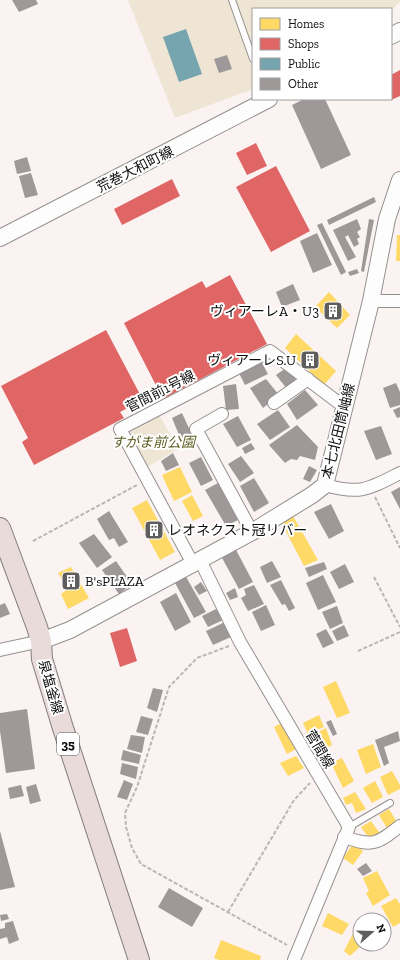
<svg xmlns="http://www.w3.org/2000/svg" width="400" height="960" viewBox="0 0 400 960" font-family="'Zilla Slab','Noto Sans JP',serif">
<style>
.green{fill:#eee5d4}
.homes{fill:#ffd966}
.shops{fill:#e06666}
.public{fill:#76a5af}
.building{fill:#9e9899}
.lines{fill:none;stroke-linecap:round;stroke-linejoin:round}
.service-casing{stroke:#949190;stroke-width:8}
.minor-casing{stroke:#949190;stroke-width:14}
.tertiary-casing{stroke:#949190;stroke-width:18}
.primary-casing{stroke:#817e7d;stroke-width:22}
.path{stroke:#b8b7b6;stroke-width:2;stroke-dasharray:4 2;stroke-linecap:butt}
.service{stroke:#fefdfd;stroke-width:6}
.minor{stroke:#fefdfd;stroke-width:12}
.tertiary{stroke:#fefdfd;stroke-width:16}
.primary{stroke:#eadbdb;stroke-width:20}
.labels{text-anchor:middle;stroke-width:4;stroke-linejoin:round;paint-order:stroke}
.shield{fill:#fff;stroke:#565656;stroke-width:1}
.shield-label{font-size:13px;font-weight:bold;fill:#0d0d0d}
.street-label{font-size:14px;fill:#0d0d0d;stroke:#fff}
.poi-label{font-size:14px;fill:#0d0d0d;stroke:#fff;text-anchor:end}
.park-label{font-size:14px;font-style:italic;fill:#5d5f24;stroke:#fff}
</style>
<rect width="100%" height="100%" fill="#faf3f2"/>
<path class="green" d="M128,0H400V2L391,10L253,9V89L175,118Z
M159,414L178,449L147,467L130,438L132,429Z"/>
<path class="homes" d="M397,235H400V261H396Z
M329,292L350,315L337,328L315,307Z
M296,334L336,371L324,385L285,348Z
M180,467L192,492L174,501L162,475Z
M192,495L203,516L193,521L182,501Z
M147,500L175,552L160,560L132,508Z
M293,516L318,560L304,566L281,522Z
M71,567L89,598L68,609L61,594L68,589L58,573Z
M336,681L350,713L337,718L323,687Z
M319,715L324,727L308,734L303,723Z
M283,722L298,748L287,754L274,727Z
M326,728L332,745L322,750L316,733Z
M373,744L381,767L366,774L357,750Z
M296,756L304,768L288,776L280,763Z
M342,758L354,781L343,788L331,763Z
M392,771L400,785V789L388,795L380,777Z
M375,781L383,797L372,803L363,788Z
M355,792L366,809L356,813L352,803L346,805L343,798Z
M389,809L398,824L388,830L379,815Z
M371,821L381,835L371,841L361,827Z
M353,844L363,851L353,865L343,858Z
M377,871L390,895L373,906L366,893L369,891L363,878Z
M396,898L400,904V923L393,927L381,906Z
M328,913L349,924L342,935L322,926Z
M356,928L360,930V944H363L350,956L344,951Z
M221,940L261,956L260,960H219L214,958Z"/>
<path class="shops" d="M400,70V96L391,100V75Z
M256,143L267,166L247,175L236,153Z
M276,166L310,231L271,252L236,187Z
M172,179L180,196L122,225L114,209Z
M230,275L267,344L163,399L124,323L202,281L206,288Z
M106,330L143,400L120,412L124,418L34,465L22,442L28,438L1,386Z
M127,628L137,661L120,667L110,633Z"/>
<path class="public" d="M186,29L202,74L179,82L163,37Z"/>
<path class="building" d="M12,0H36L38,4L19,12Z
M227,55L232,69L219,73L214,59Z
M304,99H325L351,155L321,169L292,105Z
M27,157L31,171L17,174L14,161Z
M31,173L38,195L25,198L19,176Z
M374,197L376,202L329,225L327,220Z
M357,219L361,229L357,232L360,237L357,239L359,244L354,247L348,235L345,237L356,257L348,261L333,230Z
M369,219L374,220L364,272L361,271Z
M322,223L346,272L341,275L317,225Z
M317,233L332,265L313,273L300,241Z
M357,269L359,273L350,276L348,272Z
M293,284L300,300L282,307L276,292Z
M261,361L268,374L245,385L239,373Z
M286,368L297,381L287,389L276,375Z
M266,379L279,395L263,408L250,388Z
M396,383L400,392V405L390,408L383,388Z
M236,384L239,409L226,410L223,386Z
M305,390L318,405L297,420L287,404Z
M400,407V417L397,418L393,410Z
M278,410L290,427L270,440L257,424Z
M182,413L193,437L182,442L172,418Z
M238,416L251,440L237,447L223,424Z
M297,425L318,447L315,460L300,456L297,460L291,459L285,463L269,445Z
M381,426L392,454L376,460L364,431Z
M251,443L255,449L245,454L242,448Z
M173,453L179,465L166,471L161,461Z
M241,456L254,473L240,482L228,464Z
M201,457L213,480L201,486L189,463Z
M309,466L317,470L310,482L303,479Z
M254,478L269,503L254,512L240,486Z
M218,483L238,520L226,526L205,490Z
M400,487V509L391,492Z
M331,504L344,531L329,539L314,512Z
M109,511L128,542L119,547L114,538L109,540L97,519Z
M94,534L112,557L97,568L79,543Z
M235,548L253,582L239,589L221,556Z
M116,561L132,584L119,594L102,570Z
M272,561L281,577L267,583L260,567Z
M324,562L327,569L309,577L305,568Z
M345,564L354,582L339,589L330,572Z
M185,575L206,612L194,618L174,581Z
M323,575L336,602L318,610L306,583Z
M281,580L295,608L289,611L285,604L282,605L270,585Z
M201,582L207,591L199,595L194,587Z
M254,585L264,604L248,611L241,598L246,595L244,589Z
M235,588L238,597L230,600L226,593Z
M176,593L191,622L175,631L160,602Z
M5,603L10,614L0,618V605Z
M266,605L275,625L261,631L252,612Z
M337,606L343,623L330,629L322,612Z
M216,609L223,620L208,627L202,616Z
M225,622L233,636L213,645L206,631Z
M344,625L349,636L337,641L332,631Z
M326,629L334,643L323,648L316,634Z
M153,688L163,690L157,712L147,708Z
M27,709L35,769L6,773L0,731V713Z
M141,716L153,719L148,735L136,732Z
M331,720L337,734L333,736L326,722Z
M398,731L400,741L384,747L389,763L384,766L375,740Z
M131,735L145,737L142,753L127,749Z
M123,750L141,755L139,764L121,760Z
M327,761L331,766L323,770L320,765Z
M122,763L138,767L136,779L120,774Z
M124,780L133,784L127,800L117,797Z
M36,784L41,801L30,804L26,787Z
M21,785L24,796L10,799L8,788Z
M0,831L15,887L0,890Z
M366,863L372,871L363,876L357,869Z
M169,888L203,908L192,927L158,907Z
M7,914L9,919L1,921L0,915Z
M13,921L19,940L9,944L7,937L0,939V929L5,928V923Z"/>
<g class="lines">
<g class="service-casing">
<path id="service" d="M232,0L253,59
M349,827L390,803"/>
</g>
<g class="minor-casing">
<path id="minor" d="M371,301H400
M274,403L308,379
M222,414L196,429L252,532
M325,485C360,495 369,489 400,473
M200,560L240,642L349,827L294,960
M193,564L120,429L270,351L343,406
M0,650L41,641
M344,837C373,847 377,844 400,826"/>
</g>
<g class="tertiary-casing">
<path id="tertiary" d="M391,36L400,31
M0,238L269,99
M41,641L70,630L252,532L312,495L325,485L371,301L387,219L400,180"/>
</g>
<g class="primary-casing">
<path id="primary" d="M0,528L37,627L41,641L42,659L62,725L139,960"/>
</g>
<path class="path" d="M375,497L400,548
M33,541L137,485
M374,577L400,627
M229,646L197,658L169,687L137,787L125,813L126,827L132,848L141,864L287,945
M358,651L400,632
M228,912L294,800L310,783"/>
<use href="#service" class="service"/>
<use href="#minor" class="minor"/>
<use href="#tertiary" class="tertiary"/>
<use href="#primary" class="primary"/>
</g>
<defs>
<g id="building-square" transform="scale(1)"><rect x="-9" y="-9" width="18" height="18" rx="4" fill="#605e5d" stroke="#fff"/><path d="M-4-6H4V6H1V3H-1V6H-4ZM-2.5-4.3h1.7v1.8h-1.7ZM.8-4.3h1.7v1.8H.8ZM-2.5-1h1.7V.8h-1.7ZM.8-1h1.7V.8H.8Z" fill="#fff"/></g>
</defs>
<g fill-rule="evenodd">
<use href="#building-square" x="333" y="311"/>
<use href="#building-square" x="310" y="360"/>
<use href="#building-square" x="154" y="530"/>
<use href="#building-square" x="71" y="581"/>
</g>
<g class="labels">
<rect class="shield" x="57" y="733" width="22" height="22" rx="3"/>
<g class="shield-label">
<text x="68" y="749">35</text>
</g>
<g class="street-label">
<text transform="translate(135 169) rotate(-27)" y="5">荒巻大和町線</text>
<text transform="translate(160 391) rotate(-27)" y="5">菅間前1号線</text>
<text transform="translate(338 431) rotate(-76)" y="5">本七北田筒岫線</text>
<text transform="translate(51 687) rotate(74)" y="5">泉塩釜線</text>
<text transform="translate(320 749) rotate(59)" y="5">菅間線</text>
</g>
<g class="poi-label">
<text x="319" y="316">ヴィアーレA・U3</text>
<text x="296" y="365">ヴィアーレS.U</text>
<text x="168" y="535" text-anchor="start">レオネクスト冠リバー</text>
<text x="85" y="586" text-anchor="start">B'sPLAZA</text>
</g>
<g class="park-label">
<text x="153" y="447">すがま前公園</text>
</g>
</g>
<rect x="252" y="8" width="140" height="92" fill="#ffffff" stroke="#9e9e9e"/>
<rect x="260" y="18" width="20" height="12" fill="#ffd966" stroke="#9e9e9e"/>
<text x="288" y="28" font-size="12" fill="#0d0d0d">Homes</text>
<rect x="260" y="38" width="20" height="12" fill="#e06666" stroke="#9e9e9e"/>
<text x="288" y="48" font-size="12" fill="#0d0d0d">Shops</text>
<rect x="260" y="58" width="20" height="12" fill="#76a5af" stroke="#9e9e9e"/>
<text x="288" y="68" font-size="12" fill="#0d0d0d">Public</text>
<rect x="260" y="78" width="20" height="12" fill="#9e9899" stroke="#9e9e9e"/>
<text x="288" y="88" font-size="12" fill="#0d0d0d">Other</text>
<g transform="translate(372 932) rotate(70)"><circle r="19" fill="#ffffff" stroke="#9e9e9e"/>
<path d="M0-3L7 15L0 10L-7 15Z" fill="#605e5d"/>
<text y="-6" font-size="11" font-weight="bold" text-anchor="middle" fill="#0d0d0d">N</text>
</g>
</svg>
